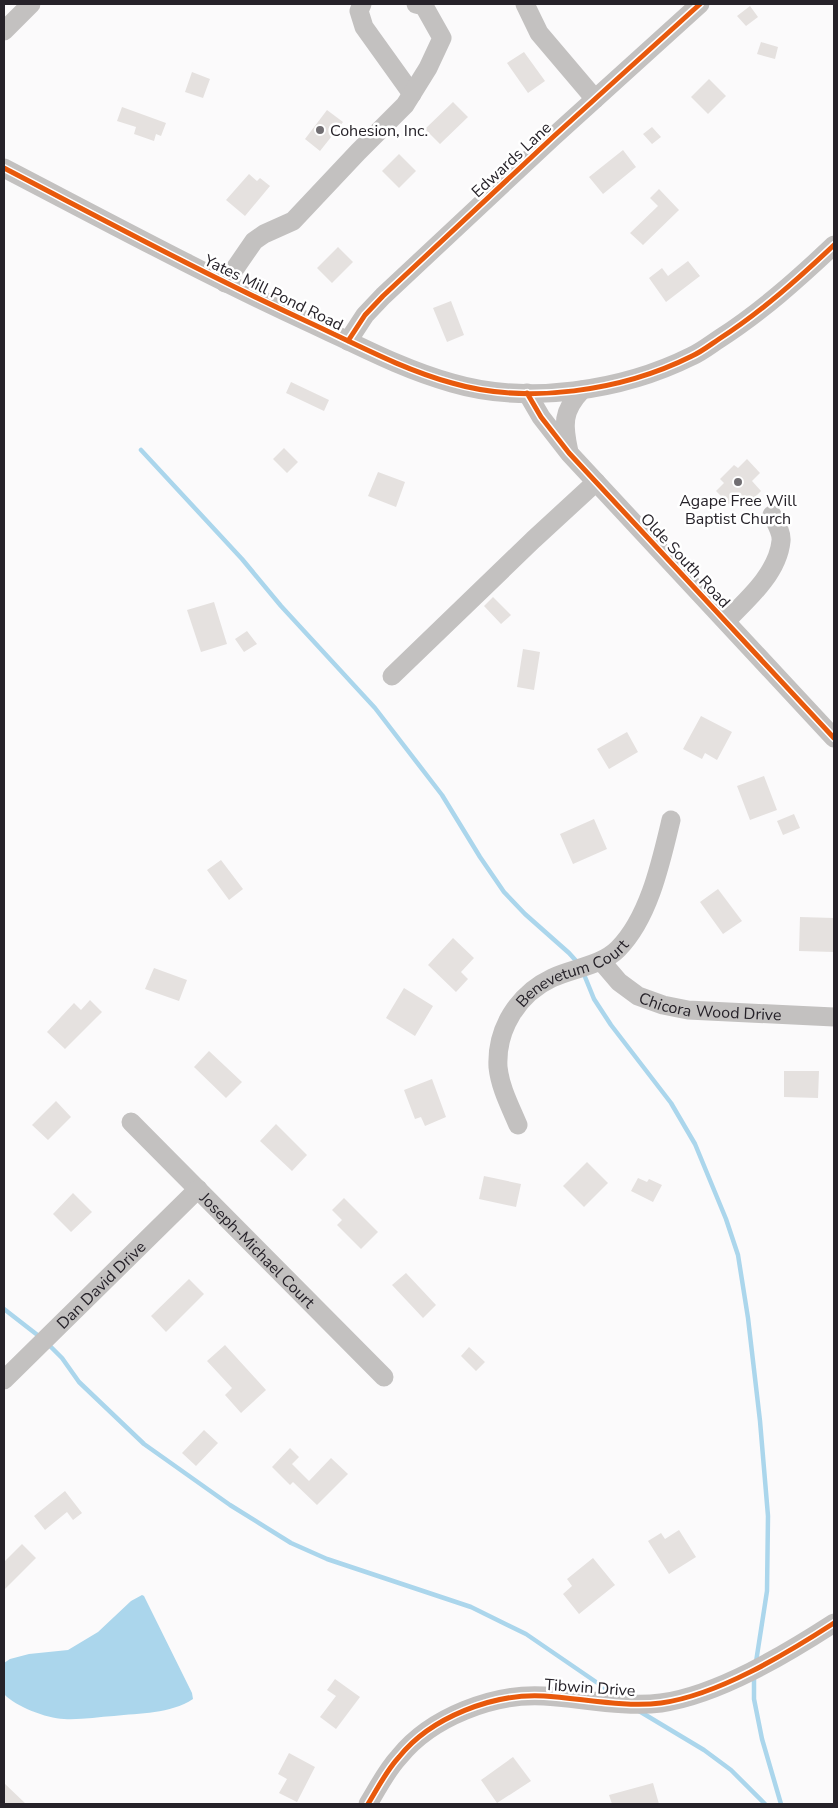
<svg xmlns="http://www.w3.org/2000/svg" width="838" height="1808" viewBox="0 0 838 1808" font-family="'Nunito Sans',sans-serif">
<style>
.water{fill:#abd6ec}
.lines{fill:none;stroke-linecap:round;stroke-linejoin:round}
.stream{stroke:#abd6ec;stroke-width:4.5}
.building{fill:#e5e1df}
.minor{stroke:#c3c1c0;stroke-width:19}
.cycleway-casing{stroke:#fff;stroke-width:8}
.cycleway{stroke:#e8590c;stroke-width:5}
.poi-dot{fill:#716e72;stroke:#fff;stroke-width:2}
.labels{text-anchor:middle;stroke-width:5;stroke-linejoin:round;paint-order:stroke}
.poi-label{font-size:16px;fill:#262229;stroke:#fff;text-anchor:start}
.street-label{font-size:16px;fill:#262229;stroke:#fff}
</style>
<rect width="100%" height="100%" fill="#fbfafb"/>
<path class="water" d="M142,1595L144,1596L192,1693L193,1699C170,1714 140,1713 114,1716C98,1717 80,1720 64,1719C46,1718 16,1707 4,1694V1663L10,1659L29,1654L68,1650L98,1632L131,1601Z"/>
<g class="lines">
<path class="stream" d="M141,450L242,559L281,606L375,708L442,795L480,857L504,892L525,914L569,953L578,963
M583,972L594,999L611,1025L671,1103L695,1144L726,1219L738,1255L748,1318L760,1421L768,1516L767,1591L756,1662
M4,1309L40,1337
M48,1344L62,1358L79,1382L144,1444L230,1505L291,1543L327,1559L471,1607L526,1634L618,1697
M754,1674V1699L762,1739L781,1804
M639,1711L704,1750L731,1770L765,1804"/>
</g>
<path class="building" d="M750,6L758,17L746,26L737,16Z
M761,42L778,47L775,59L757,54Z
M524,52L545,81L528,93L507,63Z
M192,72L210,79L203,98L185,92Z
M709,79L726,96L708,114L691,97Z
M453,102L468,117L440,144L425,129Z
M122,107L166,123L161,136L156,134L154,141L134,134L136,127L117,121Z
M327,110L343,122L320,151L305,139Z
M652,127L661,137L652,144L643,134Z
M623,150L636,167L603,194L589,177Z
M399,154L416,171L399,188L382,171Z
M249,174L257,181L260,178L270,186L245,216L226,200Z
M659,189L679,210L643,245L630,233L658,206L650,198Z
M338,247L353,262L332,283L317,268Z
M688,261L700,276L666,302L649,278L662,268L668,276Z
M451,301L464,335L447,342L433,308Z
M291,382L329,400L324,411L286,393Z
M284,448L298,462L287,473L273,459Z
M747,459L760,473L752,481L761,491L747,505L738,496L729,504L716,491L724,483L720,479L734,465L738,468Z
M378,472L405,482L396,507L368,496Z
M493,597L511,615L501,624L484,606Z
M214,602L227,644L201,652L187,610Z
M247,631L257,644L244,652L235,639Z
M523,649L540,652L534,690L517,687Z
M701,716L732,732L717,760L705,753L702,759L683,749Z
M627,732L638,752L609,769L597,749Z
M764,776L777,810L750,820L737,786Z
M794,814L800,828L783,835L777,821Z
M594,819L607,849L573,864L560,834Z
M221,860L243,889L229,900L207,870Z
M718,889L742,921L723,934L700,902Z
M800,917L834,918V952L799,951Z
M453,938L474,958L461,972L468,979L456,992L428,965Z
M154,968L187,980L179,1001L145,989Z
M404,988L433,1006L415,1036L386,1018Z
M90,1000L102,1012L65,1049L47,1032L74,1003L81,1010Z
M209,1051L242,1082L226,1098L194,1067Z
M784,1071H819L818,1098L784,1097Z
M432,1079L446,1117L425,1126L421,1117L415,1119L404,1090Z
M56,1101L71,1117L48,1140L32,1125Z
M276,1124L307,1155L292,1171L260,1141Z
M587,1162L608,1183L584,1207L563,1186Z
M484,1176L521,1184L516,1207L479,1199Z
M638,1178L647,1182L649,1179L662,1185L653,1202L631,1191Z
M73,1193L92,1212L71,1232L53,1214Z
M344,1198L378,1232L361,1249L337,1225L342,1220L332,1210Z
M406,1273L436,1305L423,1318L392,1285Z
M189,1279L204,1294L166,1332L151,1316Z
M225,1345L266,1390L241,1413L225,1395L232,1388L207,1361Z
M469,1347L485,1362L476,1371L461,1356Z
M204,1430L218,1443L196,1466L182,1453Z
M290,1448L299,1457L292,1464L309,1481L331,1458L348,1474L317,1505L293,1482L290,1485L272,1467Z
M65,1491L82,1513L73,1520L67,1512L45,1530L34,1516Z
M679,1530L696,1557L669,1574L648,1541L661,1533L665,1539Z
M22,1544L36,1558L4,1590V1562Z
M593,1558L615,1585L579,1614L563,1594L572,1586L567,1579Z
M335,1679L360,1697L336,1729L320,1717L336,1696L327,1690Z
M289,1753L315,1767L297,1802L279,1793L287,1779L278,1774Z
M513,1757L531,1781L497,1803L481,1780Z
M4,1783L26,1804H4Z
M653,1783L659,1804H612L609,1795Z"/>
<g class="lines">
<g class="minor">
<path d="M362,4L359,11L364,27L412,94"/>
<path d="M525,4L539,33L595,99"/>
<path d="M4,31L31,4"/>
<path d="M4,168C104,220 204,274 306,321C354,343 401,369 452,383C527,405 622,391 692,356C701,352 710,345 719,339C761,312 798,279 834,245"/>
<path d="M225,283L254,241L264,234L293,221L358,152L405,105L428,68L442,38L424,6L416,4"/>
<path d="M348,341L365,315L383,296L553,137L700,4"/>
<path d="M527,393L541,417L569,453L834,738"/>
<path d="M569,452C563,425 562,411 582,390"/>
<path d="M726,621C747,600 778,573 781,541C782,533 776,523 772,515"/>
<path d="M392,676L533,540L596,482"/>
<path id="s1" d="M601,961L619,982L638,996L663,1005L688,1010L834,1017"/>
<path id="s2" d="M131,1122L384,1377"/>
<path id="s3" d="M518,1125C510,1106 500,1087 498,1067C496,1029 518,994 552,978C573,968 601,966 618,949C649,918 661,862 671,820"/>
<path id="s4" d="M4,1380L198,1189"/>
<path d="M368,1804C378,1788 386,1771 399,1757C431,1717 494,1693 544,1696C580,1698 625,1708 661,1703C718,1695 786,1654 834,1623"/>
</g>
<g class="cycleway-casing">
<path id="cycleway" d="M4,168C104,220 204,274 306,321C354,343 401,369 452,383C527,405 622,391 692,356C701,352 710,345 719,339C761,312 798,279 834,245
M348,341L365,315L383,296L553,137L700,4
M527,393L541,417L569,453L834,738
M368,1804C378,1788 386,1771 399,1757C431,1717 494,1693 544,1696C580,1698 625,1708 661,1703C718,1695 786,1654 834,1623"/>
</g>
<use href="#cycleway" class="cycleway"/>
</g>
<g class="poi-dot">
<circle cx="320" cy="130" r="5"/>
<circle cx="738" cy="482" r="5"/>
</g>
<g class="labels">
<g class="poi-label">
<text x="330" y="136">Cohesion, Inc.</text>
<text x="738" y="506" text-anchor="middle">Agape Free Will<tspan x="738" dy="18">Baptist Church</tspan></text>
</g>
<g class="street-label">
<text transform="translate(511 159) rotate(-43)" y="6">Edwards Lane</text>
<text transform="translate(274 292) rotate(26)" y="6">Yates Mill Pond Road</text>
<text transform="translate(686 560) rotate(47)" y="6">Olde South Road</text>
<text dy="6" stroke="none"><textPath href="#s3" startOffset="192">Benevetum Court</textPath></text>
<text dy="6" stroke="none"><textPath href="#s1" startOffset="125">Chicora Wood Drive</textPath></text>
<text dy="6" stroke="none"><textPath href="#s2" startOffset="180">Joseph-Michael Court</textPath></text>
<text dy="6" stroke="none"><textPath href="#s4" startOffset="136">Dan David Drive</textPath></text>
<text transform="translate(590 1687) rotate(4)" y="6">Tibwin Drive</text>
</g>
</g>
<rect width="838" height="1808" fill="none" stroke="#262229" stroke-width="10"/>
</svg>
